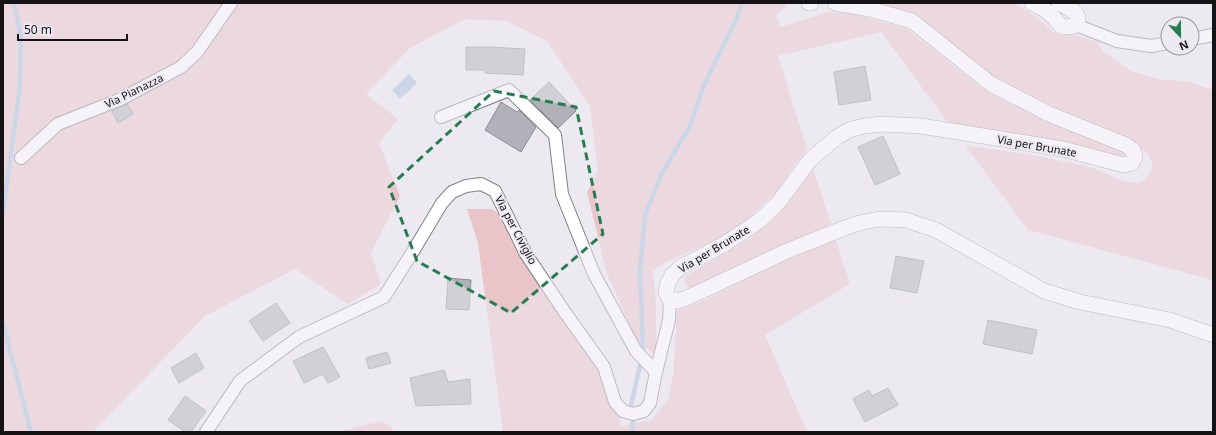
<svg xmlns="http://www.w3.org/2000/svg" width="1216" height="435" viewBox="0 0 1216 435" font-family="'Noto Sans',sans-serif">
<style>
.green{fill:#e9c5c9}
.water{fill:#a5bfda}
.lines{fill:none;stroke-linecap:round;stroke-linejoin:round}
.stream{stroke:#a5bfda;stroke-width:4.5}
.building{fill:#b1b2b9;stroke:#8b8c93}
.minor-casing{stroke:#827f86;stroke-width:14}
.tertiary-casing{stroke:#827f86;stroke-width:16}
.minor{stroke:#fff;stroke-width:12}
.tertiary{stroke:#fff;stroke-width:15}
.marked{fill:none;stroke:#267d51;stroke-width:3;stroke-dasharray:8 5;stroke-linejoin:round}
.labels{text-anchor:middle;stroke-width:4;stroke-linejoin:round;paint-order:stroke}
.street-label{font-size:11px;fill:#151316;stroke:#ede9f1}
</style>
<rect width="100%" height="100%" fill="#ede9f1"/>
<path class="green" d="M3,3H789L776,16L780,27L828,12L853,14L907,29L979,86C1022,113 1072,130 1119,148L1125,154L1123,160L952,128L881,32L778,56L807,149L790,171L781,188L756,211L737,231L666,262L653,271L656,304V356L636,339L607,274L587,192L598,171L590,106L547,41L507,21L465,19L410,48L366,94L398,119L379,143L400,196L371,253L381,284L348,304L295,269L205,316L93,432H3Z
M871,3H1015L1039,19L1053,32L1063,35H1076L1097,42L1105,53L1131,71L1158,79L1189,82L1213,90V280L1028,230L965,145C998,150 1030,154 1062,161C1072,163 1083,164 1092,168C1106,172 1120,183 1135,183C1150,183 1157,166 1148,154C1146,151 1141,149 1138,147L994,81Z
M813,169L831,224L691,288L686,286L684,280L687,275L748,240L774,219Z
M467,209H492L503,217L561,315L602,374L622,426L651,420L668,400L673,376L677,311L696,304L782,262L834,234L850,284L765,335L807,432H503L478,243Z
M383,421L396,432H336Z"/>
<path class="water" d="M409,74L417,83L400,99L392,90Z"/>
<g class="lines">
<path class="stream" d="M3,211L20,86L21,36L14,3
M3,324L31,432
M631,405L643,352L640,269L645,215L662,173L690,126L704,85L735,22L742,3
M632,432L633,422"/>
</g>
<path class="building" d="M466,47H489L525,49L523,75L485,73V70H466Z
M865,66L871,100L839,105L834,72Z
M549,82L576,111L558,128L530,100Z
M501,102L517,112L519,110L536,127L521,152L485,130Z
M127,104L133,114L118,123L112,111Z
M883,136L900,174L875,185L858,147Z
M896,256L924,261L917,293L890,288Z
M448,278L471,280L469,310L446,309Z
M276,303L290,323L263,341L249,321Z
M988,320L1037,330L1032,354L983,344Z
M323,347L340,377L328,383L323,374L304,383L293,361Z
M387,352L391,363L369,369L366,358Z
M196,353L204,368L179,383L171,368Z
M444,370L448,382L470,379L471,404L416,406L410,378Z
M888,388L898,405L865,422L853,399L869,390L872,396Z
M185,396L206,411L191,432H185L168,420Z"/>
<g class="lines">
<g class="minor-casing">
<path id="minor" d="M1076,25L1117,41L1151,46L1168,43
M1192,39L1213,35
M441,117L509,90L555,135L562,194L594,274L636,351L656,372
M21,158L58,124L121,99L181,67L197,52L231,3
M206,432L240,381L299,337L384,297L412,253L442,203L452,192L466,186L481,184L495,191L526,254L564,311L604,367L615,402L623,411L633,414L644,411L650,403L656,372L669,320L670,300"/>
</g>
<g class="tertiary-casing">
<path id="tertiary" d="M809,3H811
M835,3L870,9L912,21L991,84L1049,114L1126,145L1133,150L1135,157L1132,163L1124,165L1063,149L921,126L881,124L864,126L849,130L837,137L810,160L778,203L759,221L723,245L681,267L672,275L668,283L666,292L670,300L678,301L689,297L787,251L842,229L859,223L880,219L906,220L936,230L1044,291L1080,302L1170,320L1213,335
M1032,3C1038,6 1044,9 1049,13C1061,22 1057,31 1076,25L1078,18C1076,10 1066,7 1059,3"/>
</g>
<use href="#minor" class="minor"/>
<use href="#tertiary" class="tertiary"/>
</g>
<path d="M0 0H1216V435H0ZM494,91L576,107L603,234L511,313L417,261L389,187Z" fill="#ede9f1" fill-opacity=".55" fill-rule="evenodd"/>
<path class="marked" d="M494,91L576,107L603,234L511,313L417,261L389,187Z"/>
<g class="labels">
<g class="street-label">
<text transform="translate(134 91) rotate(-26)" y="4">Via Pianazza</text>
<text transform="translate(1037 146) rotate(10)" y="4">Via per Brunate</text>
<text transform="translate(516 230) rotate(62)" y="4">Via per Civiglio</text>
<text transform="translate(714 249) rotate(-31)" y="4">Via per Brunate</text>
</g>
</g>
<rect width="1216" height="435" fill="none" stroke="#151316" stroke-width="8"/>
<g transform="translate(1180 36) rotate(158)"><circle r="19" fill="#ede9f1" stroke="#979399"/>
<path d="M0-3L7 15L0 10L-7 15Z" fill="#267d51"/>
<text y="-6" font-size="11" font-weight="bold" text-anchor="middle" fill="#151316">N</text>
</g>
<path d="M18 34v6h109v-6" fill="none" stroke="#151316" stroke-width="2"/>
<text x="24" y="34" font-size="12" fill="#151316" stroke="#ede9f1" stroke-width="3" paint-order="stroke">50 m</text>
</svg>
